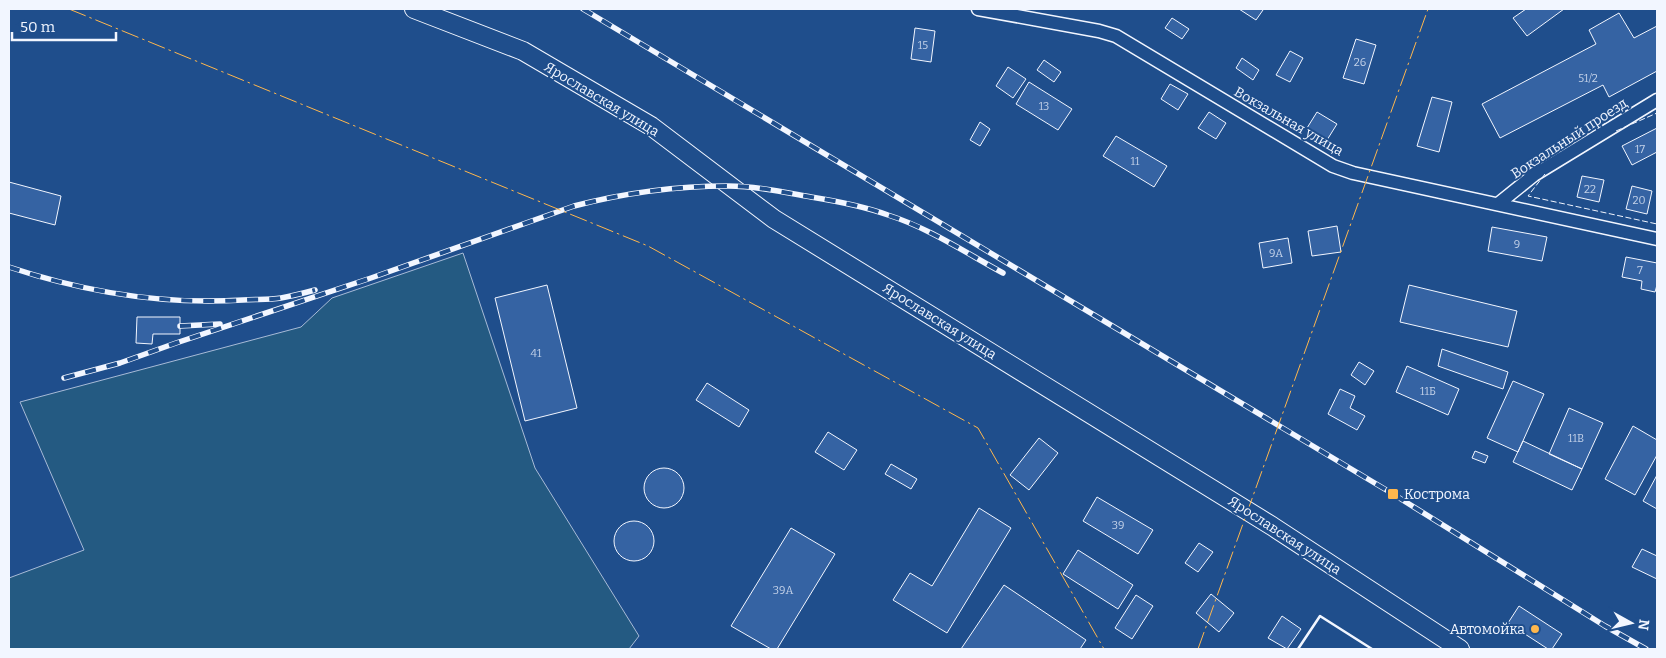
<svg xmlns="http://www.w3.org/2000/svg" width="1666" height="658" viewBox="0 0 1666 658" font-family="Bitter,serif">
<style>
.green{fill:#245a82;stroke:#a8bbd7}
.building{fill:#3563a3;stroke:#f2f6ff}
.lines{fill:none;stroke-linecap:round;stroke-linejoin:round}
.minor-casing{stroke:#f2f6ff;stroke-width:15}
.secondary-casing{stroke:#f2f6ff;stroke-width:20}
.minor{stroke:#1f4e8c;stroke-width:12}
.secondary{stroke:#1f4e8c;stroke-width:18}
.rail-casing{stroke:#f2f6ff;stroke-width:5.5}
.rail{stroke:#1f4e8c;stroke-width:4;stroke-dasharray:11;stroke-linecap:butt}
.fence{stroke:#f2f6ff;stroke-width:1;stroke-dasharray:6 2.5;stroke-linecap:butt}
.wall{stroke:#f2f6ff;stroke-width:2.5}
.power{stroke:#ffb74d;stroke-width:1;stroke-dasharray:18 4 2.5 4;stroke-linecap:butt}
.poi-dot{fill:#ffb74d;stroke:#1f4e8c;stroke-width:2}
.labels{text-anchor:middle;stroke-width:4;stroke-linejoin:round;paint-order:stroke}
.number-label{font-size:11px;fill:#c3d1e8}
.street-label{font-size:14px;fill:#f2f6ff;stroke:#1f4e8c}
.poi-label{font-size:14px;fill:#f2f6ff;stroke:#1f4e8c;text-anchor:start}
</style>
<rect width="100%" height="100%" fill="#1f4e8c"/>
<path class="green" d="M463,253L535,468L639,636L629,649H9V578L84,550L20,402L301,327L332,298Z"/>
<path class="building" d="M1239,9H1261L1263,10L1256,20Z
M1526,9H1564L1527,36L1513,18Z
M1619,13L1634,38L1657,26V71L1609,97L1603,85L1500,138L1482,104L1596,44L1589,30Z
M1172,18L1189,29L1182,39L1165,28Z
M915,28L935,31L931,62L911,59Z
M1356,39L1376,45L1364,84L1343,78Z
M1290,51L1303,58L1290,82L1276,75Z
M1242,58L1259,70L1253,80L1236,68Z
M1044,60L1061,72L1054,82L1037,70Z
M1008,67L1026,79L1013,98L996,86Z
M1029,82L1072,109L1058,130L1016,104Z
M1170,84L1188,94L1178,110L1161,99Z
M1432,97L1452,102L1439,152L1417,146Z
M1209,112L1226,123L1216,139L1198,128Z
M1317,112L1337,124L1327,140L1307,128Z
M980,122L990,129L980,146L970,140Z
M1657,128V152L1632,165L1622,146Z
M1116,136L1167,166L1154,187L1103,156Z
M1582,176L1604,180L1599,202L1577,197Z
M9,182L61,196L55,225L9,213Z
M1632,186L1652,191L1647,214L1626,209Z
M1337,226L1341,252L1312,256L1308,231Z
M1492,227L1547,237L1542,261L1488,251Z
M1288,238L1292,263L1263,268L1259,243Z
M1626,257L1657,263V285L1655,292L1641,289L1642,281L1622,277Z
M547,285L577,408L525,421L495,298Z
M1409,285L1517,311L1508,347L1400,322Z
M137,317H180V334H153L152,344L136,343Z
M1442,349L1508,372L1503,389L1438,366Z
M1359,362L1374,371L1365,385L1351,375Z
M1407,366L1459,389L1448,415L1396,392Z
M1513,381L1544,394L1518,452L1487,438Z
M707,383L749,410L739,427L696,400Z
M1340,389L1355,396L1350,408L1365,416L1357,430L1328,414Z
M1569,408L1603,423L1582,469L1549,454Z
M1633,426L1657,440V455L1635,495L1605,479Z
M828,432L857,450L844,470L815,452Z
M1039,438L1058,453L1029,490L1010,475Z
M1523,441L1582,469L1572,490L1513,462Z
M1475,451L1488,456L1485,463L1472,458Z
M891,464L917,479L911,489L885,474Z
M644 488a20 20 0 1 1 40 0a20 20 0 1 1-40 0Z
M1657,475V509L1643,501Z
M1097,497L1153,530L1138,554L1083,521Z
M979,508L1011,528L947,633L893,600L910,573L932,586Z
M614 541a20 20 0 1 1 40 0a20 20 0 1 1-40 0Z
M791,528L835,554L777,649H771L731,626Z
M1199,543L1213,552L1198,572L1185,563Z
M1642,549L1657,556V579L1632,567Z
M1078,550L1133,585L1118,609L1063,574Z
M1004,585L1086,640L1080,649H961Z
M1211,594L1234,613L1219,632L1196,613Z
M1136,595L1153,606L1132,639L1115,628Z
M1519,606L1562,634L1552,649H1548L1508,623Z
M1282,616L1301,629L1287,649L1268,638Z"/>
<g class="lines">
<g class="minor-casing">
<path id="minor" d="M978,9L1099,31L1116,36L1333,166L1353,173L1657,239
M1498,204L1534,175L1657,100"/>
</g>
<g class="secondary-casing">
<path id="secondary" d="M414,9L523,51L651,126L774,219L1272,526L1460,649"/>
</g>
<use href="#minor" class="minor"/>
<use href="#secondary" class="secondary"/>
<g class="rail-casing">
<path id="rail" d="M583,9L1393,494L1605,626L1646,649
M9,267C84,292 164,305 243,300C255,299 269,300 281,298C292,296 304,293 315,290
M180,326L220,324
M64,378L120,363L176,343L371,278L574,206C624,193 676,186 728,186C755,186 783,192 811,197C836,201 863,206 888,215C929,228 966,253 1003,273"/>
</g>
<use href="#rail" class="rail"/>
<path class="fence" d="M1616,131L1657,113
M1545,174L1528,196L1657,224"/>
<path class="wall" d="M1298,649L1320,616L1372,649"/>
<path class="power" d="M69,9L648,246L978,428L1104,649
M1198,649L1428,9"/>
</g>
<g class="poi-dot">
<rect x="1387" y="488" width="12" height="12" rx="2.5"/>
<circle cx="1535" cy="629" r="5"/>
</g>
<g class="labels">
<g class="number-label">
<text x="923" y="49">15</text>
<text x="1360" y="66">26</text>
<text x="1588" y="82">51/2</text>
<text x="1044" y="110">13</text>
<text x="1640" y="153">17</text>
<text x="1135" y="165">11</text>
<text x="1590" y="193">22</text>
<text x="1639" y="204">20</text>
<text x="1517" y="248">9</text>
<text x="1276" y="257">9А</text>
<text x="1640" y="274">7</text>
<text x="536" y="357">41</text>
<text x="1428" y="395">11Б</text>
<text x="1576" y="442">11В</text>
<text x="1118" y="529">39</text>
<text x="783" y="594">39А</text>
</g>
<g class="street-label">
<text transform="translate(602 99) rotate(31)" y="5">Ярославская улица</text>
<text transform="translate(1289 121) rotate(30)" y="5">Вокзальная улица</text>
<text transform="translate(1569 138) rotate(-33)" y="5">Вокзальный проезд</text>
<text transform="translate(940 321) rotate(32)" y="5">Ярославская улица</text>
<text transform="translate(1285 535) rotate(33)" y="5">Ярославская улица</text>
</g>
<g class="poi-label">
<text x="1404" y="499">Кострома</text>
<text x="1525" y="634" text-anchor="end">Автомойка</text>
</g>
</g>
<rect width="1666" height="658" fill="none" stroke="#f2f6ff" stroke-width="20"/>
<g transform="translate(1631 623) rotate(98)" stroke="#1f4e8c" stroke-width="4" paint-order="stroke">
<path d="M0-4L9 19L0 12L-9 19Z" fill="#f2f6ff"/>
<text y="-8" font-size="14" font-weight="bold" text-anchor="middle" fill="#f2f6ff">N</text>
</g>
<path d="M12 32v8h104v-8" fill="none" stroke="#f2f6ff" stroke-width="2.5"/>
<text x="20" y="32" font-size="15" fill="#f2f6ff" stroke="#1f4e8c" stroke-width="4" paint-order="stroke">50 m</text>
</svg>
